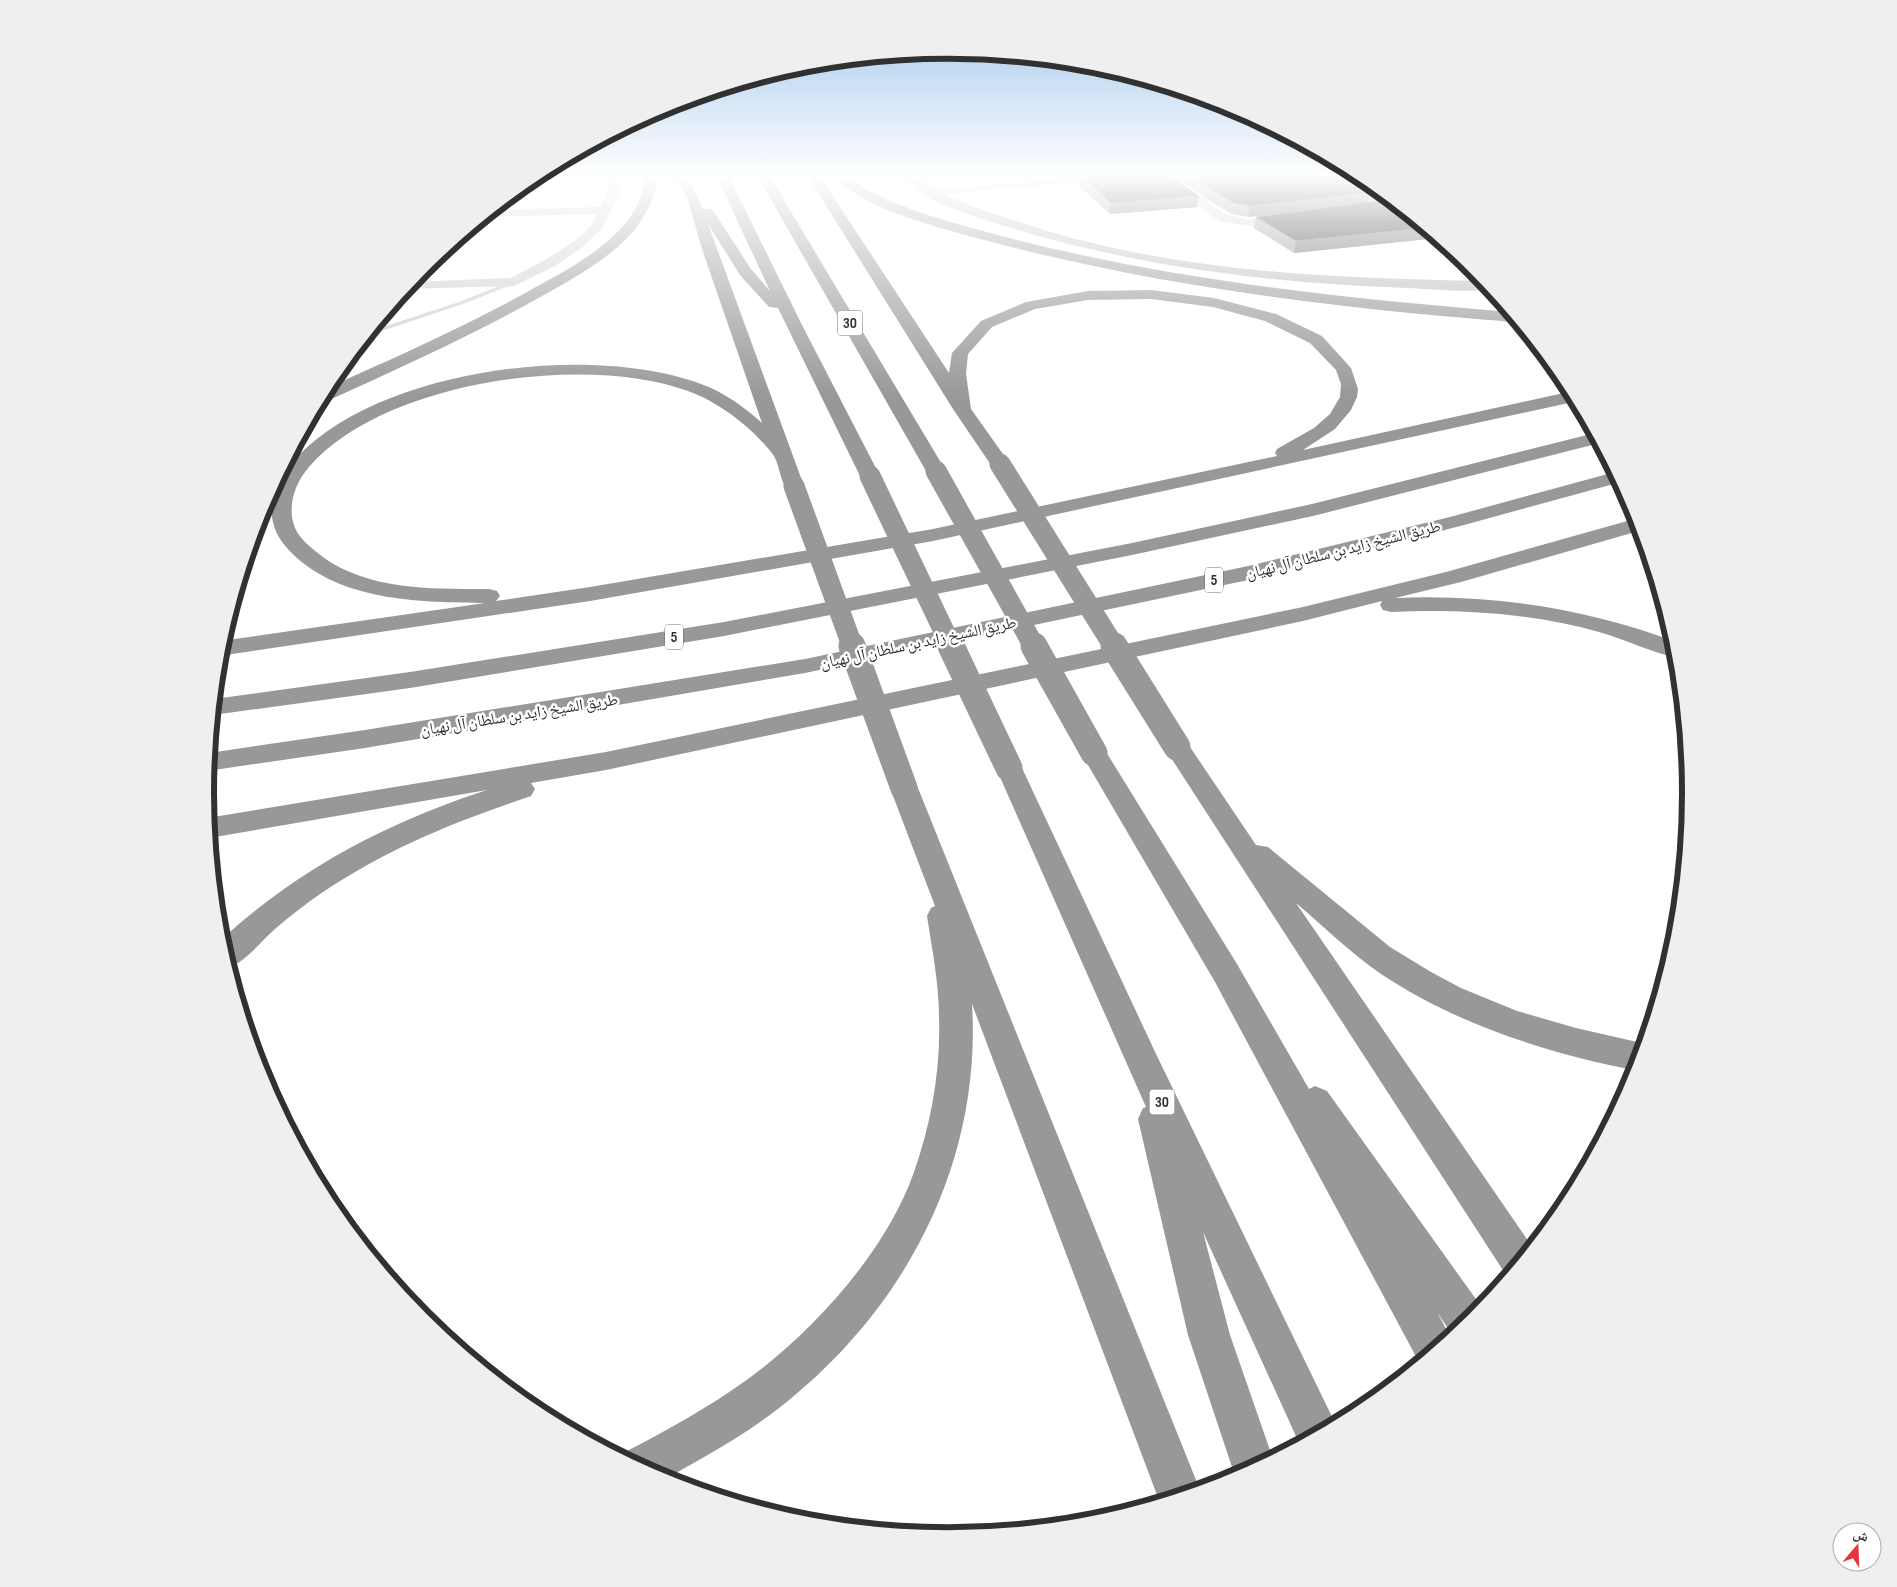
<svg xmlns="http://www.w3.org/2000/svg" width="1897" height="1587" viewBox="0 0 1897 1587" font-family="'Sofia Sans Condensed','Noto Naskh Arabic',sans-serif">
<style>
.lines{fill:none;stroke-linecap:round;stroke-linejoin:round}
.lane{fill:#cecece;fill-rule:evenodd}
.street{fill:#cecece;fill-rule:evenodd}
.secondary{fill:#bbb;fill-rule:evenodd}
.highway{fill:#989898;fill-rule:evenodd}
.highway-bridge-far1{stroke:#989898;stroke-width:21}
.highway-bridge{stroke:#989898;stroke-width:27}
.wall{fill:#8c8c8c}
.shaded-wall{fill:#5d5d5d}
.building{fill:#181818;stroke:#5d5d5d}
.labels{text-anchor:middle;stroke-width:5;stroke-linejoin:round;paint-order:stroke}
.shield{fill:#fff;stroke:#6f6f6f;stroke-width:1}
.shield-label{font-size:15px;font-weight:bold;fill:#313131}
.street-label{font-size:16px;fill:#313131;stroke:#fff}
.rim{fill:none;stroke:#313131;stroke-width:6}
</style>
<rect width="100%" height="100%" fill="#fff"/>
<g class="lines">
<path class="lane" d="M514,280L516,281V283L463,304L367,336L371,331L459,302Z"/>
<path class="street" d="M607,175H617L621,188L603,227L584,246L555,266L514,286L405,289L411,282L511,278L545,260L576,240L592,225L597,214L485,217L493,210L601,207L609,188Z
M1101,175H1140L1135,178L932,195L926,192L932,189Z
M1157,175H1169L1227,215L1248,219L1289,214L1295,218L1289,222L1256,226L1240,225L1219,221Z
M1328,175H1340L1383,201L1388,207L1382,210L1354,213L1352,211L1354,209L1374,205Z"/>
<path class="secondary" d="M902,175C918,173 927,186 941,193C972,208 1005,217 1038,228C1181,273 1336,278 1485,281L1491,289C1472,293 1430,289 1408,288C1266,283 1131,266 995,223C964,212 922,203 902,175Z"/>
<path class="highway" d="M647,175H659C654,198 646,218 629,236C605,261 573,279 542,296C473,335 400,368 327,401L319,402L326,388C397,357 468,325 536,287C569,269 604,250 628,220C638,208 643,191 647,175Z
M675,175H687L703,209H712L751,269L770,291L716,175H728L802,325L880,476L877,480L870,482L863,480L860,476L778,308L769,307L740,275L708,224L804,486L801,490L794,492L787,490C779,479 780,462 771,452C751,427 719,402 688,391C586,353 383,381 309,467C297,481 290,498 292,517C294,532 303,541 314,550C361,591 431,589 489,589L497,591L500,596L496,601L590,587L933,529L1277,456L1275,453L1277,449L1314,428L1330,414L1340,397L1341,384L1336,370L1310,343L1265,321L1213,307L1151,299L1088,300L1035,309L992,327L968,354L966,374L971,409L1010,464L1007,468L1000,470L993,468L953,409L807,175H819L949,373L952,353L981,321L1026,302L1088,291L1151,290L1214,298L1276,314L1322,336L1351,368L1358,389L1357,397L1351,410L1335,429L1303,450L1573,391L1578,401L933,541L590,601L219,656L221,641L485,603C423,602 347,602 297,558C287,549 278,539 274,526C266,500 281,474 298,456C383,368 590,343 701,384C724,392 744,407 762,423L702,249L688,200Z
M757,175H769L946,471L943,475L936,477L929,475L926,471Z
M833,175C847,173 852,180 863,187C895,206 930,216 965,226C1143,277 1327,297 1511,312L1518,321C1509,323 1497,320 1488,320C1465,318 1442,316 1420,314C1266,299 1112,276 962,234C926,224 857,205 833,175Z
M1595,433L1600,443L1313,516L1132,555L724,636L410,688L213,715L214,699L410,672L724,622L1132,543L1312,504Z
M1615,472L1621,482L1464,525L1253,579L805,673L365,748L207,771L209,753L365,730L805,659L1253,565L1450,517Z
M1638,518L1642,530L1461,582L1395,598C1492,594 1585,608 1676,642L1679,658C1654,654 1625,639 1599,632C1531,613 1461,609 1391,612L1383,610L1380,605L1382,601L1303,621L606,770L531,783L535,789L531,796C454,822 391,847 323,892C307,903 290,916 275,929C261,941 246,962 228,968L220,941C296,870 388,822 487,790L209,838L207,818L606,752L1303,607L1446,572Z
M1177,738L1186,741L1256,845L1268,847L1390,947L1431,972L1461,988L1517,1011L1576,1028L1646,1044L1638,1071C1547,1053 1458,1025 1381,974C1351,953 1324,927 1296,903L1533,1248L1508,1278L1164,747L1168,741Z
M1094,744L1103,747L1237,964L1309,1089L1315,1086L1327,1091L1483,1309L1474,1319L1453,1336L1437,1312L1451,1338L1420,1364L1215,982L1081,753L1085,747Z
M1009,759L1018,762L1022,768L1157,1056L1336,1425L1300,1445L1203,1232L1230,1335L1273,1459L1236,1479L1188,1335L1138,1119L1143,1108L1146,1107L996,768L1000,762Z
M904,779L914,781L918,788L1200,1490L1160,1503L972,1004C982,1164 904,1311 779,1408C743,1436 703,1458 663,1480L623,1458L625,1452C668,1430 709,1407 748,1379C814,1331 887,1250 914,1172C931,1124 941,1069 939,1017C939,983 932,949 927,916L931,908L935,906L890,788L894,781Z"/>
<path class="highway-bridge-far1" d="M1000,464L1115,648
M936,471L1035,648
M870,476L952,648
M794,486L853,648"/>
<path class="highway-bridge" d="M852,646L904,788
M951,646L1009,768
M1034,646L1094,753
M1114,646L1177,747"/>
</g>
<path class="wall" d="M1067,175H1169L1199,196L1197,207L1110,214L1078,185L1079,175L1068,176Z
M1172,175H1341L1368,202L1384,200L1343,175H1360L1438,238L1294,253L1254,228L1256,217L1274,214L1248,217L1232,214L1216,205Z"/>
<path class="shaded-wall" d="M976,175H996L976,176Z
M1068,175H1079L1068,176Z
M1370,193L1368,204L1248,217L1250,206Z
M1199,196L1197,207L1110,214L1111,203Z
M1425,228L1438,238L1294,253L1296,241Z"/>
<path class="building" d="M1080,175H1169L1199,196L1111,203Z
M1189,175H1341L1370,193L1250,206L1234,203L1218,194Z
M1389,199H1390L1425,228L1296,241L1256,217Z"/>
<linearGradient id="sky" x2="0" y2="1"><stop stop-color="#9dc5ea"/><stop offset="0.44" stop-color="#fff"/><stop offset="1" stop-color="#fff" stop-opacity="0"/></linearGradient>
<rect width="1897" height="397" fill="url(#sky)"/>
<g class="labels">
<g class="shield">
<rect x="837.5" y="310.5" width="25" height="25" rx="4"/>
<rect x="1205" y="567.5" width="18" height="25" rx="4"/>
<rect x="665" y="624.5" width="18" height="25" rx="4"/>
<rect x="1149.5" y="1089.5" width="25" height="25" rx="4"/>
</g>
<g class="shield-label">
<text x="850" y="328">30</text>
<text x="1214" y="585">5</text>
<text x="674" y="642">5</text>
<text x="1162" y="1107">30</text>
</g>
<g class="street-label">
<text transform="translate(1343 549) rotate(-14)" y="6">طريق الشيخ زايد بن سلطان آل نهيان</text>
<text transform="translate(918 642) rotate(-12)" y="6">طريق الشيخ زايد بن سلطان آل نهيان</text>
<text transform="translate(519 714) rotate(-9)" y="6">طريق الشيخ زايد بن سلطان آل نهيان</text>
</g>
</g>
<path d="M0 0H1897V1587H0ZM214 793a734 734 0 1 1 1468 0a734 734 0 1 1-1468 0Z" fill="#efefef" fill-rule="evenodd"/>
<path class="rim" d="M214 793a734 734 0 1 1 1468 0a734 734 0 1 1-1468 0Z"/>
<g transform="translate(1857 1547) rotate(19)"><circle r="24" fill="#ffffff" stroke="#adadad"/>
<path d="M0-4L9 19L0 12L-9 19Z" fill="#e6343c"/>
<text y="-8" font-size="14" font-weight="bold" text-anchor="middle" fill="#313131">ش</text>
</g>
</svg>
